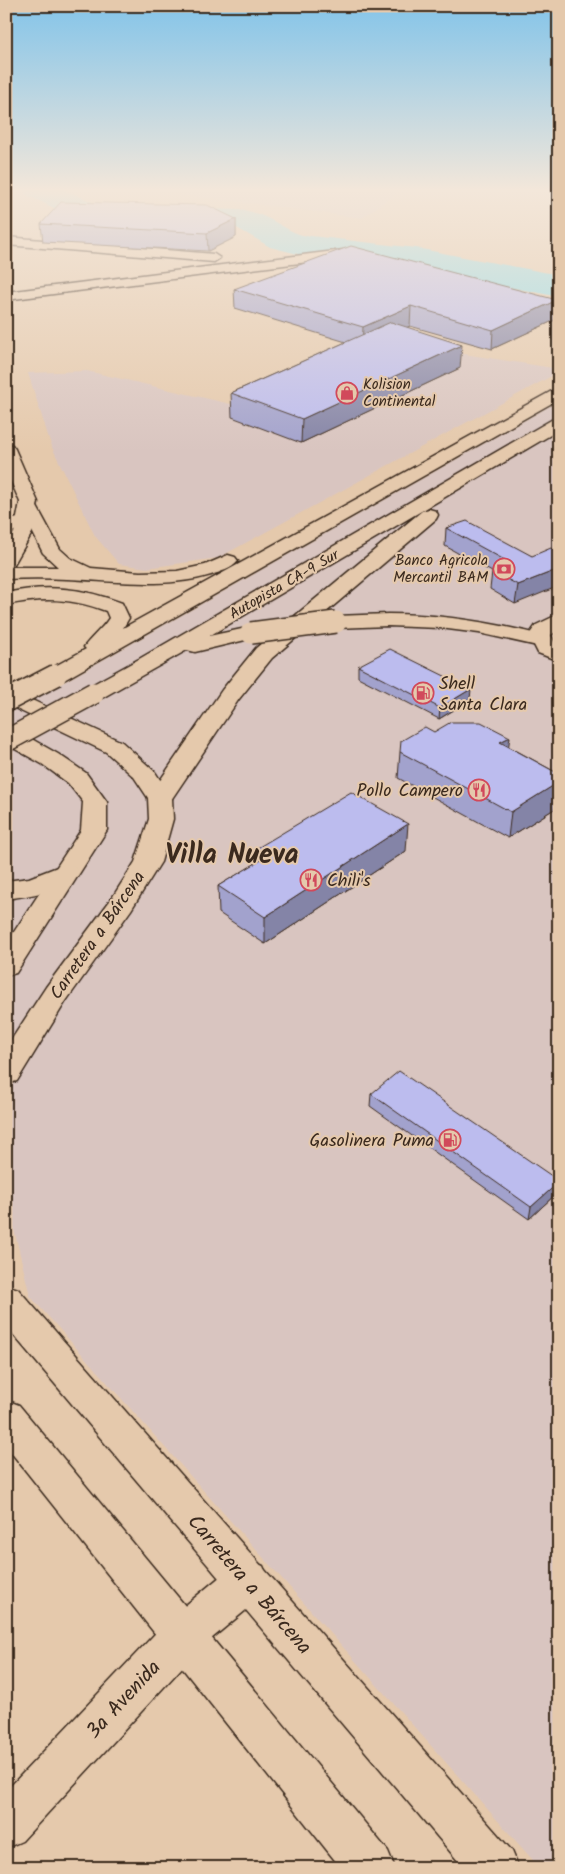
<svg xmlns="http://www.w3.org/2000/svg" width="565" height="1874" viewBox="0 0 565 1874" font-family="Kalam,sans-serif">
<style>
.built{fill:#d9c5c0}
.lines{fill:none;stroke-linecap:round;stroke-linejoin:round}
.river{fill:#8cdbea;fill-rule:evenodd}
.street-casing{stroke:#3b2a1e;stroke-width:3}
.secondary-casing{stroke:#3b2a1e;stroke-width:3}
.primary-casing{stroke:#3b2a1e;stroke-width:3}
.highway-casing{stroke:#3b2a1e;stroke-width:3}
.street{fill:#e5c9ac;fill-rule:evenodd}
.secondary{fill:#e5c9ac;fill-rule:evenodd}
.primary{fill:#e5c9ac;fill-rule:evenodd}
.highway{fill:#e5c9ac;fill-rule:evenodd}
.highway-bridge-casing{stroke:#3b2a1e;stroke-width:24;stroke-linecap:butt}
.highway-bridge{stroke:#e5c9ac;stroke-width:21}
.wall{fill:#a2a2cd;stroke:#3b2a1e}
.shaded-wall{fill:#8484a7;stroke:#3b2a1e}
.building{fill:#bcbcee;stroke:#3b2a1e}
.labels{text-anchor:middle;stroke-width:4;stroke-linejoin:round;paint-order:stroke}
.far-poi-label{font-size:15px;fill:#3b2a1e;stroke:#e5c9ac;text-anchor:start}
.far-street-label{font-size:15px;fill:#3b2a1e;stroke:#e5c9ac}
.poi-label{font-size:18px;fill:#3b2a1e;stroke:#e5c9ac;text-anchor:start}
.street-label{font-size:18px;fill:#3b2a1e;stroke:#e5c9ac}
.near-street-label{font-size:21px;fill:#3b2a1e;stroke:#e5c9ac}
.town-label{font-size:28px;font-weight:bold;fill:#3b2a1e;stroke:#e5c9ac}
</style>
<rect width="100%" height="100%" fill="#e5c9ac"/>
<filter id="ink" filterUnits="userSpaceOnUse"><feTurbulence type="fractalNoise" baseFrequency=".02" numOctaves="2"/><feDisplacementMap in="SourceGraphic" scale="10" xChannelSelector="R" yChannelSelector="G"/><feConvolveMatrix kernelMatrix="1 2 1 2 8 2 1 2 1" color-interpolation-filters="sRGB"/></filter>
<g filter="url(#ink)">
<path class="built" d="M158,189H402L362,218L157,191Z
M382,341L559,369V372L218,558L147,568L119,564L95,536L51,445L28,373L87,371L235,405Z
M559,401V1868H540L30,1296L6,1196V715Z"/>
<g class="lines">
<path class="river" d="M23,189H63L97,204L108,207L243,210C254,212 264,216 273,221C283,226 291,232 302,235L416,248L559,275V297L416,268L302,255L270,247L237,228L108,225L77,219L27,195Z"/>
<g class="street-casing">
<path id="street" d="M6,237L214,254L220,258L214,262L6,245Z
M351,249L357,253L356,256L6,300V292Z
M26,516L33,518L35,522L33,526L6,533V521Z
M559,614V629L551,635L555,644L559,646V661L538,653L529,635L536,625Z"/>
</g>
<g class="secondary-casing">
<path id="secondary" d="M248,1560L263,1566L269,1581L263,1596L199,1649L22,1841L6,1848V1791L169,1619L233,1566Z"/>
</g>
<g class="primary-casing">
<path id="primary" d="M6,444L12,445L15,449L38,502L32,533L13,566L6,568V545L14,533L20,502L6,470Z
M6,688L122,742L155,772L172,798L173,819L161,862L131,910L66,1001L17,1081L6,1084V1048L46,987L112,898L135,862L149,819L148,798L134,777L106,752L6,704Z
M6,727L14,729L58,754L86,773L107,802V830L16,973L6,976V944L81,830L83,802L68,783L42,764L6,744Z
M6,1285L18,1289L512,1851L519,1868H464L6,1326Z
M6,1400L19,1405L388,1851L395,1868H341L6,1446Z"/>
</g>
<g class="highway-casing">
<path id="highway" d="M559,387V399L64,680L56,682L48,680L45,675L48,670L86,649L84,647C92,636 102,629 109,618L106,611C72,598 42,597 6,605V593C47,584 83,588 122,603L129,618L123,628Z
M559,418V430L209,636L251,627L258,629L262,633L258,637L195,652L187,650L102,698L94,700L86,698L83,693L86,688L139,659L553,419Z
M29,502L35,503L60,549L70,558L91,568L140,572L177,571L205,565L228,555L235,557L238,561C232,569 220,572 211,575C164,589 116,581 67,579C47,578 27,578 6,579V567H58L43,553L20,507L23,503Z
M429,509L436,511L438,515L436,519L272,658L239,699L169,803L160,805L151,803L148,798L222,690L256,648L422,511Z
M388,614C443,614 496,623 549,637L553,641L549,645L542,647L479,633L440,628L388,626L336,628L329,626L326,622L329,618L336,616Z
M65,864L74,866L78,872C66,891 27,896 6,899V881L29,878Z"/>
</g>
<use href="#street" class="street"/>
<use href="#secondary" class="secondary"/>
<use href="#primary" class="primary"/>
<use href="#highway" class="highway"/>
<g class="highway-bridge-casing">
<path id="highway-bridge" d="M251,633L336,622
M6,701L56,675
M6,741L94,693"/>
</g>
<use href="#highway-bridge" class="highway-bridge"/>
</g>
<path class="wall" d="M236,219V237L208,251L43,242L41,224Z
M234,289L555,320L492,349L410,326L407,327L460,368L301,443L232,417L231,393L346,342L235,308Z
M446,528L532,556L515,604L490,589L492,572L445,546Z
M358,666L470,700L439,719L358,677Z
M434,732L508,746L559,774V806L508,838L398,778L400,752Z
M254,850L406,851L265,944L219,913L218,886L255,864Z
M371,1094L559,1181L557,1193L529,1219L370,1106Z"/>
<path class="shaded-wall" d="M236,219V237L208,251L207,233Z
M557,300L555,320L492,349L493,330Z
M411,306L410,326L362,347L363,327Z
M462,345L460,368L301,443L302,419Z
M559,569V586L515,604L518,585Z
M471,689L470,700L439,719L440,708Z
M510,737L506,763L500,742Z
M559,782V806L508,838L511,812Z
M408,824L406,851L265,944V917Z
M559,1182L557,1193L529,1219L531,1207Z"/>
<path class="building" d="M61,202L207,205L236,219L207,233L41,224Z
M351,246L557,300L493,330L411,306L363,327L234,289Z
M391,322L462,345L302,419L231,393Z
M467,521L532,556L551,548L559,553V569L518,585L492,571L512,564L446,528Z
M390,649L471,689L440,708L358,666Z
M451,722H481L510,737L500,742L559,774V782L511,812L400,752L401,741L425,727L434,732Z
M351,792L408,824L265,917L218,886L266,857L254,850Z
M399,1071L559,1181V1182L531,1207L371,1094Z"/>
</g>
<linearGradient id="sky" x2="0" y2="1"><stop stop-color="#83c4e9"/><stop offset="0.42" stop-color="#f3e7da"/><stop offset="1" stop-color="#f3e7da" stop-opacity="0"/></linearGradient>
<rect width="565" height="452" fill="url(#sky)"/>
<defs>
<g id="shop-ring" transform="scale(1.125)"><circle r="9.5" fill="#e5c9ac" stroke="#d1495b" stroke-width="1.5"/><path d="M-5-2.5h2.3a2.7 3.5 0 0 1 5.4 0H5L5.5 6h-11ZM-1.5-2.5h3a1.5 2.3 0 0 0-3 0Z" fill="#d1495b"/></g>
<g id="bank-ring" transform="scale(1.125)"><circle r="9.5" fill="#e5c9ac" stroke="#d1495b" stroke-width="1.5"/><path d="M-6-4H6V4H-6ZM0-2.3a2.3 2.3 0 1 0 0 4.6a2.3 2.3 0 1 0 0-4.6Z" fill="#d1495b"/></g>
<g id="fuel-ring" transform="scale(1.125)"><circle r="9.5" fill="#e5c9ac" stroke="#d1495b" stroke-width="1.5"/><path d="M-5.5-6h7V0h2V4h1.3V-2.5L3-4.5l.8-.8L6-3V5H2.5V1h-1V6h-7ZM-4.2-4.7v3.2H.2V-4.7Z" fill="#d1495b"/></g>
<g id="restaurant-ring" transform="scale(1.125)"><circle r="9.5" fill="#e5c9ac" stroke="#d1495b" stroke-width="1.5"/><path d="M-5-6h1v4h1v-4h1v4h1v-4h1v5L-1.5 .5V6h-2V.5L-5-1ZM5-6V6H3V1.5H1.5Q1.5-4 5-6Z" fill="#d1495b"/></g>
</defs>
<g fill-rule="evenodd">
<use href="#shop-ring" x="347" y="393"/>
<use href="#bank-ring" x="504" y="569"/>
<use href="#fuel-ring" x="423" y="693"/>
<use href="#restaurant-ring" x="479" y="790"/>
<use href="#restaurant-ring" x="311" y="880"/>
<use href="#fuel-ring" x="450" y="1140"/>
</g>
<g class="labels">
<g class="far-poi-label">
<text x="363" y="389">Kolision<tspan x="363" dy="17">Continental</tspan></text>
<text x="488" y="565" text-anchor="end">Banco Agricola<tspan x="488" dy="17">Mercantil BAM</tspan></text>
</g>
<g class="far-street-label">
<text transform="translate(284 584) rotate(-30)" y="5">Autopista CA-9 Sur</text>
</g>
<g class="poi-label">
<text x="439" y="689">Shell<tspan x="439" dy="21">Santa Clara</tspan></text>
<text x="463" y="796" text-anchor="end">Pollo Campero</text>
<text x="327" y="886">Chili's</text>
<text x="434" y="1146" text-anchor="end">Gasolinera Puma</text>
</g>
<g class="street-label">
<text transform="translate(97 935) rotate(-55)" y="6">Carretera a Bárcena</text>
</g>
<g class="near-street-label">
<text transform="translate(250 1584) rotate(49)" y="7">Carretera a Bárcena</text>
<text transform="translate(123 1699) rotate(-47)" y="7">3a Avenida</text>
</g>
<g class="town-label">
<text x="232" y="863">Villa Nueva</text>
</g>
</g>
<rect width="565" height="1874" fill="none" stroke="#e5c9ac" stroke-width="25"/>
<rect x="12" y="12" width="540" height="1849" fill="none" stroke="#3b2a1e" stroke-width="2" filter="url(#ink)"/>
</svg>
